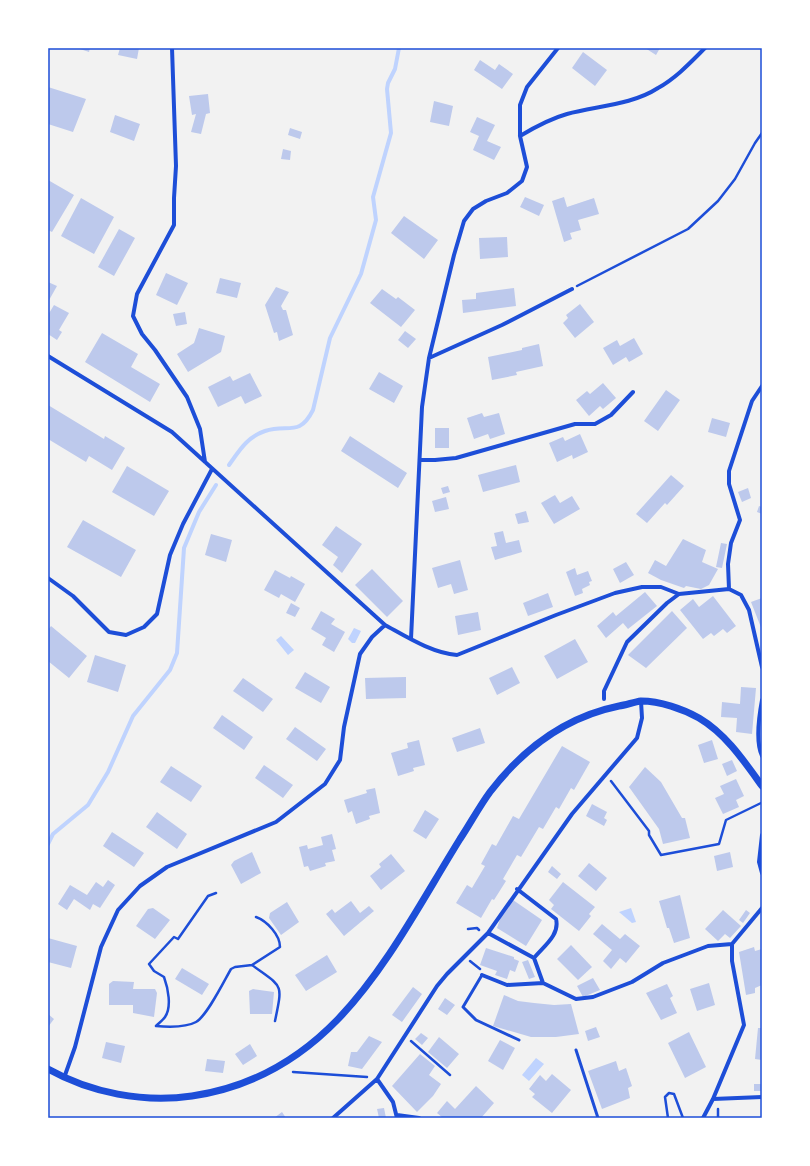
<svg xmlns="http://www.w3.org/2000/svg" width="810" height="1166" viewBox="0 0 810 1166" font-family="'Playfair Display',serif">
<style>
.water{fill:#bfd3fe}
.lines{fill:none;stroke-linecap:round;stroke-linejoin:round}
.stream{stroke:#bfd3fe;stroke-width:4}
.building{fill:#bdc9ec}
.path{stroke:#1d4ed8;stroke-width:2.5}
.service{stroke:#1d4ed8;stroke-width:3}
.minor{stroke:#1d4ed8;stroke-width:4}
.tertiary{stroke:#1d4ed8;stroke-width:7}
.neatline{fill:none;stroke:#1d4ed8;stroke-width:1.5}
</style>
<rect width="100%" height="100%" fill="#f2f2f2"/>
<path class="water" d="M354,628L361,631L355,643H352L348,639Z
M281,636L294,650L288,655L276,640Z
M631,908L636,922L632,923L619,912Z
M536,1058L544,1064L529,1081L522,1075Z"/>
<g class="lines">
<path class="stream" d="M229,465C239,451 247,437 265,431C287,423 299,438 313,410L330,338L361,274L376,220L373,197L391,133L387,89L388,83L395,69L399,48
M48,844L53,834L88,805L108,772L133,716L170,670L177,653L184,548L199,512L216,485"/>
</g>
<path class="building" d="M77,48H90L89,52Z
M120,48H139L137,59L118,55Z
M645,48H660L656,55Z
M583,52L607,70L595,86L572,68Z
M480,60L495,70L499,64L513,74L502,89L474,70Z
M48,87L86,99L73,132L48,124Z
M208,94L210,113L206,114L201,134L191,132L196,114L192,115L189,96Z
M434,101L453,106L449,126L430,122Z
M115,115L140,124L134,141L110,132Z
M477,117L495,125L487,141L501,147L494,160L473,150L479,136L470,132Z
M290,128L302,132L300,139L288,135Z
M283,149L291,151L290,160L281,159Z
M48,180L74,195L52,232L48,230Z
M525,197L544,205L539,216L520,207Z
M564,197L567,207L594,198L599,214L578,220L581,230L570,233L572,239L564,242L552,201Z
M81,198L114,217L94,254L61,236Z
M404,216L438,240L424,259L391,233Z
M119,229L135,238L114,276L98,267Z
M507,237L508,257L480,259L479,238Z
M166,273L188,283L177,305L156,295Z
M220,278L241,283L237,298L216,293Z
M48,282L57,286L48,302Z
M276,287L289,292L281,306L283,310H286L293,335L279,341L277,332L274,333L265,305Z
M514,288L516,306L463,313L462,300L476,299V293Z
M382,289L396,299L398,297L415,310L401,327L370,303Z
M580,304L594,322L575,338L563,323L568,318L566,315Z
M54,305L69,313L59,330L62,332L57,340L48,334V315Z
M185,312L187,324L176,326L173,314Z
M199,328L225,336L221,352L188,372L177,354L194,343Z
M405,331L416,339L408,348L398,340Z
M102,333L138,354L131,367L160,384L150,402L85,362Z
M634,338L643,354L629,362L626,357L613,365L603,348L617,340L620,346Z
M539,344L543,366L516,372L517,375L492,380L488,357L522,350V348Z
M379,372L403,386L394,403L369,389Z
M250,373L262,396L245,404L241,396L218,407L208,387L230,376L233,381Z
M603,383L616,398L603,409L600,406L589,416L576,400L587,391L590,394Z
M666,390L680,400L658,431L644,421Z
M48,405L104,439L105,436L125,448L112,470L89,456L86,462L48,439Z
M482,413L484,417L499,413L505,434L490,439L488,434L474,439L467,418Z
M712,418L730,423L726,437L708,432Z
M435,428H449V448H435Z
M580,434L588,452L573,459L572,455L557,462L549,443L563,437L565,441Z
M350,436L407,473L398,488L341,451Z
M516,465L520,482L483,492L478,475Z
M127,466L169,491L154,516L112,492Z
M671,475L684,486L667,505L665,503L647,523L636,514Z
M448,486L450,492L443,494L441,488Z
M748,488L751,498L742,502L738,492Z
M555,495L560,503L572,496L580,509L554,524L541,503Z
M446,497L449,509L435,512L432,501Z
M759,506L762,507V514L757,512Z
M526,511L529,522L518,524L515,514Z
M83,520L136,550L121,577L67,547Z
M336,526L362,544L342,573L333,565L338,557L322,545Z
M503,531L506,543L519,540L522,552L495,560L491,547L497,546L494,533Z
M211,534L232,540L226,562L205,555Z
M683,539L706,550L702,562L718,569L709,585L701,589L686,586L684,588L661,580L648,573L655,560L666,566Z
M721,543L727,544L722,568L716,567Z
M460,560L468,590L454,594L451,584L438,588L432,568Z
M626,562L634,575L620,583L613,569Z
M575,568L577,575L588,571L592,581L589,582L590,585L582,589L583,593L575,596L566,572Z
M372,569L403,601L387,617L355,585Z
M275,570L290,578L291,576L305,584L295,602L281,594L279,598L264,590Z
M645,592L657,606L628,629L623,623L606,638L597,626L613,612L616,616Z
M548,593L553,607L528,616L523,603Z
M713,596L736,626L727,633L723,629L714,636L711,633L703,639L680,610L693,599L699,607Z
M762,598V630L751,602Z
M291,603L300,608L295,617L286,613Z
M321,611L335,619L331,624L345,632L334,652L322,645L326,638L311,629Z
M672,611L687,628L646,668L628,655Z
M478,612L481,630L458,635L455,616Z
M51,626L87,656L69,678L48,661V630Z
M575,639L588,662L557,679L544,656Z
M95,655L126,665L118,692L87,682Z
M512,667L520,683L497,695L489,678Z
M305,672L330,687L321,703L295,688Z
M406,677V698L366,699L365,678Z
M243,678L273,699L263,712L233,691Z
M741,687L756,688L752,734L736,732L737,718L721,717L722,702L740,704Z
M222,715L253,737L244,750L213,728Z
M295,727L326,749L317,761L286,739Z
M480,728L485,743L457,752L452,738Z
M419,740L425,765L413,768L414,771L398,776L391,753L408,748L407,743Z
M712,740L718,759L704,763L698,745Z
M562,746L590,762L574,790L571,788L559,809L556,807L543,829L539,827L521,857L517,855L503,879L506,881L494,900L492,899L481,918L456,903L467,885L472,888L485,866L481,864L492,844L496,846L513,816L519,819Z
M732,760L737,771L727,776L722,764Z
M264,765L293,785L283,798L255,778Z
M171,766L202,786L191,802L160,782Z
M645,767L661,782L682,818H685L690,838L663,844L659,829L629,787Z
M736,779L744,796L736,800L739,807L723,814L715,798L724,794L720,786Z
M375,788L380,813L369,816L370,819L356,824L352,811L348,813L344,800L367,793L366,790Z
M592,804L607,812L604,818L607,820L604,826L586,816Z
M425,810L439,819L426,839L413,831Z
M157,812L187,834L177,849L146,827Z
M112,832L144,853L134,867L103,846Z
M332,834L336,849L332,850L335,861L325,863L326,866L310,871L308,866L304,867L299,847L307,845L308,849L323,845L321,837Z
M252,852L261,873L241,884L231,865L234,861Z
M730,852L733,867L717,871L714,856Z
M391,854L405,871L381,890L370,876L381,867L379,864Z
M589,863L607,878L596,891L578,876Z
M552,866L561,874L557,879L548,872Z
M108,880L115,885L100,908L93,904L90,910L74,899L67,910L58,904L70,885L87,895L96,882L103,887Z
M563,882L595,907L589,914L591,916L579,931L551,909L554,905L549,900Z
M680,895L690,938L674,943L669,928H667L659,901Z
M513,900L542,920L526,946L497,928L502,913Z
M351,901L360,913L369,906L374,911L344,936L326,914L332,909L335,913Z
M287,902L299,922L281,935L269,918L270,913Z
M153,908L170,920L155,939L136,926L148,909Z
M723,910L741,926L730,938L725,934L718,941L705,929Z
M746,910L750,913L743,923L739,920Z
M602,924L620,939L625,934L640,946L626,963L620,958L611,969L603,961L612,950L593,934Z
M48,938L77,946L71,968L48,962Z
M571,945L592,967L578,980L557,959Z
M754,947L755,951L762,949V985L755,988V993L746,995L739,952Z
M486,948L514,957V959L519,961L515,972L510,970L507,979L495,975L497,971L480,965Z
M327,955L337,972L306,991L295,975Z
M528,960L535,977L529,979L522,962Z
M182,968L209,984L202,995L175,979Z
M593,978L600,990L583,997L577,986Z
M113,981L134,982L133,989H155L157,993L154,1017L133,1013V1005H109V984Z
M709,983L715,1005L697,1011L690,989Z
M667,984L673,996L670,998L677,1013L661,1020L646,993Z
M413,987L422,994L402,1022L392,1015Z
M253,989L274,992L272,1014H250L249,991Z
M504,995L518,1001L534,1003L554,1005L571,1004L579,1034L556,1037H531L493,1026Z
M445,998L455,1005L447,1015L438,1009Z
M48,1014L54,1019L48,1027Z
M596,1027L600,1037L588,1041L585,1031Z
M758,1028H762V1060L755,1059Z
M689,1032L706,1067L685,1078L668,1043Z
M421,1033L428,1038L422,1045L415,1039Z
M369,1036L382,1042L362,1069L348,1066L351,1052H357Z
M439,1037L459,1054L447,1068L428,1052Z
M500,1040L515,1048L503,1070L488,1061Z
M106,1042L125,1046L121,1063L102,1058Z
M250,1044L257,1056L243,1065L235,1054Z
M420,1054L435,1066L429,1075L441,1084L433,1096L417,1112L392,1086Z
M207,1059L225,1061L223,1073L205,1071Z
M616,1061L619,1071L626,1068L632,1086L628,1088L630,1098L602,1109L588,1071Z
M552,1074L571,1090L552,1113L532,1097L535,1094L529,1089L540,1075L546,1081Z
M754,1084H762V1091H754Z
M476,1086L494,1103L481,1118H443L437,1113L447,1101L455,1109Z
M384,1108L386,1118H379L377,1109Z
M282,1112L286,1118H274Z"/>
<g class="lines">
<path class="path" d="M577,286L688,229L718,201L735,179L755,143L762,133
M611,781L649,831V835L661,855L719,844L726,820L761,803
M468,929L477,928L479,930
M470,961L480,969
M252,965C283,988 283,982 275,1021
M156,1026C168,1027 185,1028 196,1022C207,1016 224,981 231,969L235,967L252,965L280,947C280,935 267,921 256,917
M156,1026C159,1023 163,1020 165,1017C172,1007 168,988 164,977L154,971L149,964L174,937L178,939L208,896L216,893
M411,1041L450,1075
M293,1072L367,1077
M668,1118L665,1097L669,1093L674,1094L683,1118
M718,1118V1109"/>
<path class="service" d="M482,975L463,1007L476,1020L519,1040
M576,1050L598,1118"/>
<path class="minor" d="M172,48L176,166L174,198V225L137,294L133,316L142,334L155,350L187,397L200,429L205,462
M520,136C535,127 549,119 567,114C596,106 632,105 658,88C676,78 690,63 705,48
M48,356L172,432L385,625C407,637 432,653 457,655L556,615L615,593L642,587H661L679,594
M429,358L502,325L572,289
M420,460H435L456,458L575,424H595L611,415L633,392
M48,578L73,596L109,632L126,635L144,627L157,614L170,555L183,524L212,469
M729,589L728,564L731,543L740,520L729,484V471L752,401L762,386
M411,639L422,407L429,358L454,255L464,221L473,209L486,201L507,193L522,181L527,167L520,136V105L527,87L558,48
M604,699V691L627,642L667,603L679,594L729,589L741,595L749,610L762,667
M762,700C759,716 755,741 762,756
M762,835L759,862L762,873
M517,889L556,919C560,935 544,946 534,958
M482,975L507,985L543,983L534,958L488,933
M543,983L576,999L593,997L632,982L663,963L708,946L732,944
M64,1078L75,1047L101,947L118,910L140,886L167,867L276,822L325,784L340,760L344,727L360,654L372,637L385,625
M377,1079L393,1102L397,1118
M713,1099L762,1097
M397,1115L419,1118
M333,1118L377,1079L437,986L447,974L488,933L572,814L637,738L642,718L641,701
M703,1118L713,1099L744,1025L732,961V944L762,908"/>
<path class="tertiary" d="M48,1069C91,1093 143,1103 192,1096C336,1075 391,950 460,839C470,824 479,807 490,792C523,749 565,717 619,706C626,705 634,702 641,701C660,701 683,709 699,718C726,734 744,761 762,786"/>
</g>
<rect width="810" height="1166" fill="none" stroke="#ffffff" stroke-width="98"/>
<rect x="49" y="49" width="712" height="1068" class="neatline"/>
</svg>
